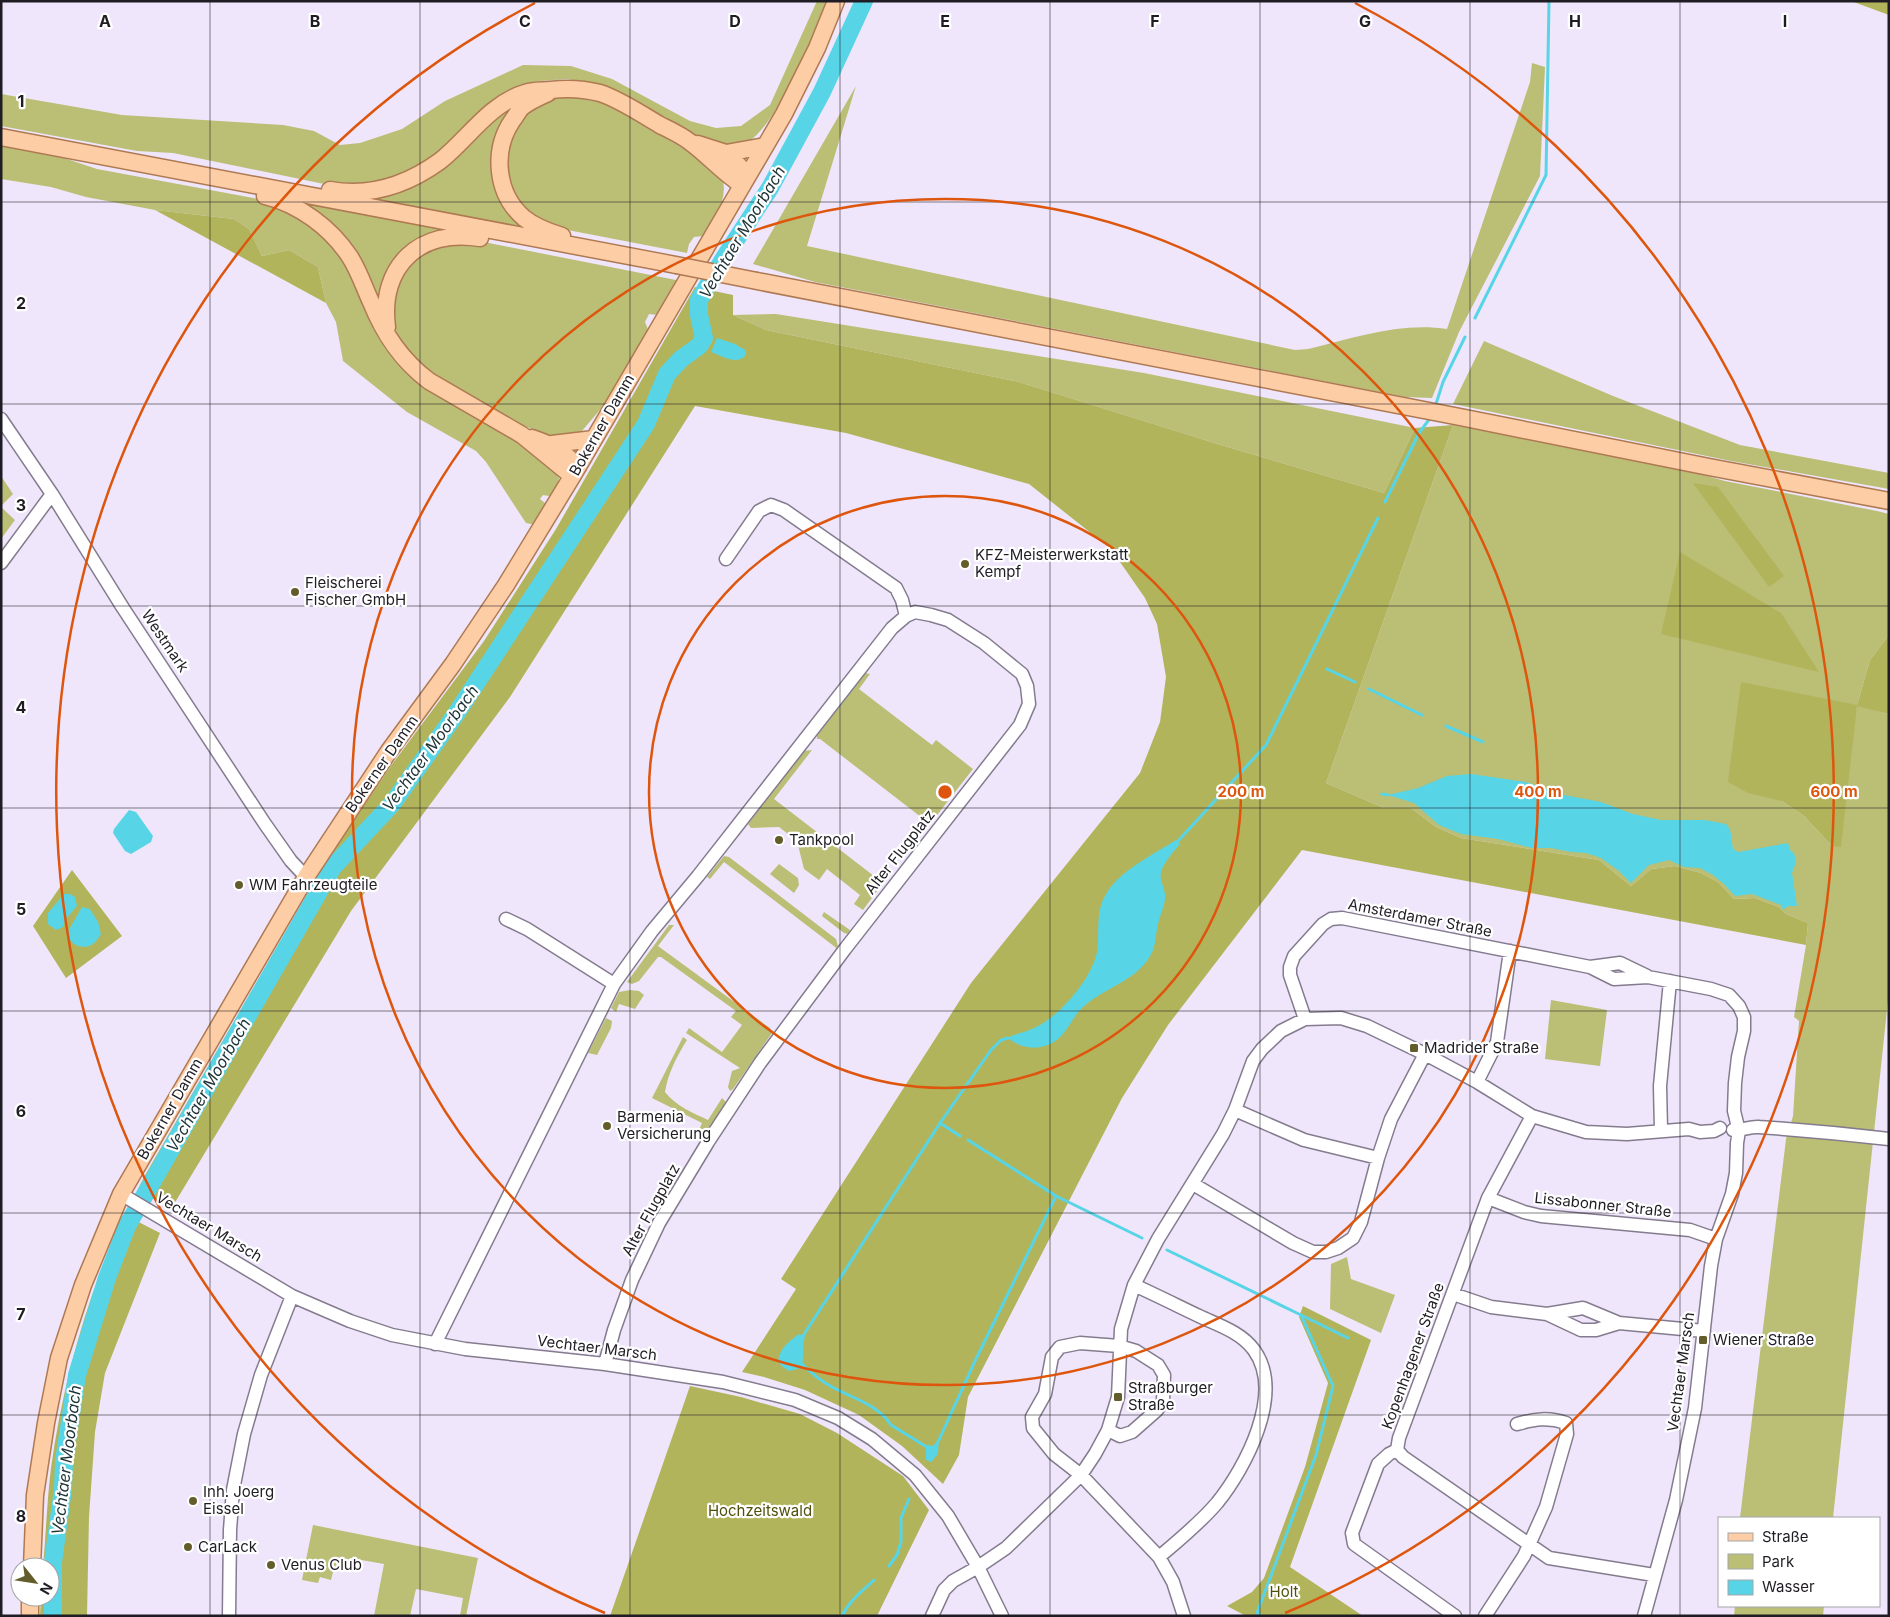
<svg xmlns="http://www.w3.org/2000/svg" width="1890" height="1617" viewBox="0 0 1890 1617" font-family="Inter,sans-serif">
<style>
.green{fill:#bbbe75;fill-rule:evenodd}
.forest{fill:#b2b45c}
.water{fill:#57d5e6}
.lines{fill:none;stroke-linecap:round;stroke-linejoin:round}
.stream{stroke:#57d5e6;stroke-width:3}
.river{stroke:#57d5e6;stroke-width:18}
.minor-casing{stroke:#847b8e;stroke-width:15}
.major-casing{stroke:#af7952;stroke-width:19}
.minor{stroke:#fff;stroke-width:12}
.major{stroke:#fdcda6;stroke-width:16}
.major-bridge-casing{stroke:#af7952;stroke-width:19;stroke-linecap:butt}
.major-bridge{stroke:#fdcda6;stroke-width:16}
.grid{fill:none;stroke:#1f1c23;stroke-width:1;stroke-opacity:0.55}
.ring{fill:none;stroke:#de560d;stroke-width:2.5}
.poi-dot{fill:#625d2a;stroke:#fff;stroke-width:2}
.labels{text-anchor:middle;stroke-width:4.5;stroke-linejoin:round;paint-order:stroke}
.street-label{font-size:15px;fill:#1f1c23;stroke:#fff}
.poi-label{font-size:15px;fill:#1f1c23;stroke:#fff;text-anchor:start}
.park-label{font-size:15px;fill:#50500c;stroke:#fff}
.water-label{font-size:16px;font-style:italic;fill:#1c3235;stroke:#fff}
.grid-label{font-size:16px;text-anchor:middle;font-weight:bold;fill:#1f1c23;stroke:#fff;stroke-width:4.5;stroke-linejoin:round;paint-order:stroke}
.centre{fill:#de560d;stroke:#fff;stroke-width:2.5}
.ring-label{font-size:15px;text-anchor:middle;font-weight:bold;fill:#de560d;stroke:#fff;stroke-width:4.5;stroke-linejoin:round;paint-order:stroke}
</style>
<rect width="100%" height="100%" fill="#efe6fb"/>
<path class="green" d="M817,1H829C816,33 771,145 734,148C716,149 679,128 663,120C638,108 613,95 588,83L567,79L540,81L515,89L440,153L421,167L370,185H329L173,153L137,151L1,126V94L122,115L283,125L314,131L340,145L360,143L402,129L445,101L523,65L571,66L612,79L690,121L716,128L741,126L770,105Z
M1532,63L1545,67L1540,176L1459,332L1432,398L1405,397L815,282L753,264L856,86L807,246L1295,350L1308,349C1354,338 1400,322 1447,329L1530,82Z
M564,96L593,100L613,107L691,153L722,177C729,199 715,218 703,236L694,237L689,244L687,253L552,227L528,213L517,200L506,173L510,136L527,112L552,98Z
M523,99L494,155L534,231L370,201V197L410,187L432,175L488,124Z
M1,144L52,154L97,169L264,200L309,222L340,252L381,340L394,359L407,372L497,428L545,460L555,470L559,478C557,486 556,492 549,496L543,495L540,499L546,504L536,525L526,523L486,462L476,451L407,412L343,361L336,322L326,303L318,267L289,250L262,256L249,229L234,219L155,210L86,197L51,187L1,179Z
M297,199L446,229L444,231L418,241L381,305L372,288Z
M479,241L676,280V286L658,315L649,314L645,322L649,332L611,397L581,432L563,438L550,437L511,420L420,365L398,338L393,320L394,294L401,276L411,262L434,247Z
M776,314L1144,373L1415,428L1384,493L1221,445L1019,382L766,330L733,315Z
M1484,341L1613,396L1740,445L1889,473V489L1731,461L1453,404Z
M1453,425L1675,467L1725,481L1877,511L1889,514V635L1870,660L1857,705L1889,714V991L1833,1518H1740L1786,1139L1793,1116L1799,1021L1794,1017L1806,945L1808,923L1786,914L1779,907L1755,898L1734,899L1718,882L1701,873L1675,866L1651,869L1631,886L1599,860L1461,838L1436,827L1411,808H1384L1326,783ZM1857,705L1832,846L1804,816L1782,801Z
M1,476L13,494L1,506Z
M1,507L15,520L1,539Z
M865,673L870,674L859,689L932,745L936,740L973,769L930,824L820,739H817V735Z
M812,750L774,799L883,883L863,910L854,904L860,895L827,869L819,880L804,869L797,841L779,827L751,828L748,824L804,751Z
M724,856L729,857L836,939L839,950L724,862L710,879L707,877Z
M779,864L798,878L799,885L794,893L770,874Z
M824,912L850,930L848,934L844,933L822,916Z
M669,925H674L658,946L770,1028L772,1033L733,1089L730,1091L728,1087L732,1071L740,1068L686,1033L689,1028L722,1052L742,1025L731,1017L736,1011L661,957H658L639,981L632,984L627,982Z
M630,990L639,991L644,995L635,1009L619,1004L616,1012L611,1008L619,992Z
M1551,1000L1607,1010L1600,1066L1545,1059Z
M606,1018L612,1021L611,1028L597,1055L588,1053Z
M683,1037L687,1040C677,1056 668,1073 665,1092C676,1106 693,1113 708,1120L722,1098L726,1102L706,1134L699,1130L702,1123L652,1098Z
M1347,1257L1351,1279L1395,1295L1381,1333L1330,1309L1331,1264Z
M313,1525L478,1558L466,1616H460L463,1598L416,1589L410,1616H374L384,1564L350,1558L347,1570L334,1568L331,1580L320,1577L318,1583L302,1580Z
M1735,1606H1824L1823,1616H1734Z"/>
<path class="forest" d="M1851,1H1889V15Z
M155,210L234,219L249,229L262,256L289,250L318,267L326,303Z
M695,287L733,295V315L766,330L1019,382L1221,445L1384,493L1415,428L1453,425L1326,783L1384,808H1411L1436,827L1461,838L1599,860L1631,886L1651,869L1675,866L1701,873L1718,882L1734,899L1755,898L1779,907L1786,914L1808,923L1806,945L1302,850L1168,1025L1122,1098L968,1397L959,1455L943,1484L902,1446L859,1415L805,1390L764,1377L742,1372L796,1289L781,1279L971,983L1140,773L1160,722L1166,677L1157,624L1145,598L1111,549L1029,484L846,433L695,406L510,697L351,911L171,1209L138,1189L144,1177L325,864L390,767L484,641L556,529Z
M1693,483L1718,487L1784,576L1769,587Z
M1680,552L1781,613L1819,672L1661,634Z
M1889,635V714L1857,706L1841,847L1832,846L1804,816L1782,801L1748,793L1728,782L1741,682L1857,705L1870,660Z
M72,870L122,936L66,978L33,926Z
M125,1215L160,1233L105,1373L95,1432L89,1517L87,1616H40L41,1597H50V1567H43C46,1534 47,1500 51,1468C63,1382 87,1294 125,1215Z
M1303,1306L1371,1340L1290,1567L1363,1616H1246L1227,1606L1252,1592L1264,1578L1305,1467L1328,1383L1299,1317Z
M690,1386L741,1397L800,1414L837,1433L903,1476L929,1510L877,1616H610Z"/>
<path class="water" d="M717,338L735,344L745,350L746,355C737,366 722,356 711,352Z
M1471,774L1526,782L1564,795L1601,802L1633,814L1661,820H1705L1726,824L1730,829L1733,849L1738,852L1788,843L1790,850L1794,853L1796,862L1792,873L1797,906H1788L1783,910L1781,905L1752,894L1735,896L1724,884L1713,875L1700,868L1684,867L1669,860L1649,865L1631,883L1619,871L1601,858L1586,853L1571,852L1551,848H1532L1498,839L1461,834L1439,825L1414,803L1388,795L1418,788L1447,776Z
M129,810L136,812L153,836L151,842L131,854L125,851L113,833L114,829Z
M1176,840L1180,844C1174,851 1166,860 1162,869C1158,879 1164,885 1165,894C1166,905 1160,914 1158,924C1156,932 1156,942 1153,950C1141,980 1106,986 1083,1007C1072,1017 1067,1034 1054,1042C1039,1051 1021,1049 1008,1038C1017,1033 1027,1032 1036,1027C1060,1016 1092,978 1097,952C1100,934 1095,913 1105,896C1118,871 1153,855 1176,840Z
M64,894H70L75,897L77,906L66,919L63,927L56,930L48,924V913Z
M82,907L90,909L98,922L101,934C99,937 96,942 93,944C82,951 69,944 67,933Z
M799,1334L805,1337C801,1347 805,1359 801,1368L789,1371L783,1367L778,1362C780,1348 788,1342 799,1334Z
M939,1439L938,1454L931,1462L926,1460V1448L928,1445L933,1446Z"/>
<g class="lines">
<path class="stream" d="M1475,318L1546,175L1549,1
M1435,407L1443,382L1465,337
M1385,502L1419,433L1431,417
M1327,669L1355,682
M1369,689L1422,715
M1446,726L1483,742
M1382,794L1388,795
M1178,841L1266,745L1378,518
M940,1123L960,1136
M968,1140L1056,1196L1142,1238
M1167,1250L1301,1315L1333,1386L1316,1455L1257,1613L1261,1616
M1301,1315L1348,1338
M801,1339L940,1123L991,1050L1001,1040L1008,1038
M801,1363C810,1372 821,1381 832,1387C852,1398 879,1405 891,1425L930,1449
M938,1442L975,1361L1056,1196
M889,1566L897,1555L901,1542V1518L909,1499
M842,1616C849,1601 862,1591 874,1580"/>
<path class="river" d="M53,1616V1562L63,1489L64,1461L77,1375L107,1278L127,1226L333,867L392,804L456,714L646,424L667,374L681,359L699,346L704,338L699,315V300L724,258L770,188L822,92L864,1"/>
<g class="minor-casing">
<path id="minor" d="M1,419L52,494L123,608L265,824L291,861L306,877
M726,559L759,511L771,505L784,510L896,588L902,600L906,616
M1,563L52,494
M506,919L527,929L614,984
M1590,967L1620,963L1647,976
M1305,1019L1290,975V967L1294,956L1323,924L1331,919L1342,918L1590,967L1614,979L1648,977L1711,989L1729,995L1739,1006L1744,1017V1031L1738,1057L1735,1083L1734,1111L1739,1131L1737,1143L1736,1173L1732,1194L1716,1239L1711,1266L1695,1408L1689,1437L1676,1500L1644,1616
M1477,1082L1497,1042L1510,951
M1235,1110L1304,1140L1378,1158
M1532,1116L1488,1198L1399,1438L1397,1450L1403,1457L1549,1558L1654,1575
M1661,1130L1660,1086L1670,981
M1733,1130C1742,1131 1750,1126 1759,1127C1803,1130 1846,1134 1889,1139
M1193,1184L1293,1243L1313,1252H1326L1338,1248L1353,1238L1361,1222L1378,1158L1391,1119L1425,1054
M121,1194L292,1296L350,1321L392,1335L465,1349L605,1364L723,1382L795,1400L838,1418L872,1439L915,1475L948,1516L978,1567L1002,1616
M1488,1198L1524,1212L1541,1216L1690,1230L1716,1239
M1134,1285C1156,1295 1178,1306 1199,1316C1218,1325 1241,1332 1254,1350C1285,1393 1246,1467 1217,1503C1200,1523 1179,1540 1159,1557
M1453,1294L1491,1307L1547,1314L1581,1330H1596L1619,1323
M1547,1314L1583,1308L1619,1323L1704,1331
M435,1344L614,984L652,931L698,876L892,628L906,616L915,612L931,615L948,620L984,643L1022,674L1027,686L1029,704L1020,725L845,949L760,1063L708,1142L659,1223L632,1280L614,1330L605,1364
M1108,1430L1120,1436L1132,1432L1157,1410L1163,1401L1164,1375L1158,1365L1136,1351L1119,1346L1080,1343L1060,1347L1052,1357L1045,1394L1032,1417L1033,1428L1054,1454L1081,1475L1159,1557L1173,1582L1184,1616
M1397,1450L1389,1454L1378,1464L1352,1533L1354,1544L1455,1616
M229,1616L230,1530L233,1490L244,1434L261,1375L292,1296
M932,1616L944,1590L953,1581L978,1567L1006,1548L1081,1475L1095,1454L1108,1430L1118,1397L1121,1329L1134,1285L1158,1239L1223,1134L1235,1110L1253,1061L1262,1049L1281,1031L1305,1019L1341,1018L1367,1026L1425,1054L1477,1082L1532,1116L1586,1132L1627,1134L1689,1129L1700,1132L1714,1131L1720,1128
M1485,1616L1524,1556L1546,1507L1567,1434L1566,1423C1548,1417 1535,1419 1517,1424"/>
</g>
<g class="major-casing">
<path id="major" d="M548,93C539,97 528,102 521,108C518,112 515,117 512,121C492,151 496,194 524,218C535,227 549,232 562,236
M1,137L676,265
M698,144L726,153L748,175
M726,153L765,146
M330,190C370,197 407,185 440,161C468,139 489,104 525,93C533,90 543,91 551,90C567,88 584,89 600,93C621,100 641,114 660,125C670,130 681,135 690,142C708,155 723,173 742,185
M265,196C299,204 331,228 350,257C359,271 364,287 371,302C384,334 401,360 429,381L522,435L566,471L573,475
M757,281L1460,417L1709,467L1889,501
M387,327C379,266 420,228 480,238
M532,438C553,445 563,451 578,467
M552,444L594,439
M32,1567L35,1495L46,1423L59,1358L83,1285L121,1194L306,877L389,751L453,664L506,585L573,475L784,114L817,48L836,1
M30,1616V1597"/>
</g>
<use href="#minor" class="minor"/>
<use href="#major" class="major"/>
<g class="major-bridge-casing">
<path id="major-bridge" d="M676,265L757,281"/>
</g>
<use href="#major-bridge" class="major-bridge"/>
</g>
<path class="grid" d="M210,1V1616M420,1V1616M630,1V1616M840,1V1616M1050,1V1616M1260,1V1616M1470,1V1616M1680,1V1616M1,202H1889M1,404H1889M1,606H1889M1,808H1889M1,1011H1889M1,1213H1889M1,1415H1889"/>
<g class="ring">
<circle cx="945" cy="792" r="296"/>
<circle cx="945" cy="792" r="593"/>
<path d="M605 1613A889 889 0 0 1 535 3M1355 3A889 889 0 0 1 1285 1613"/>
</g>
<g class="poi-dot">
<circle cx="965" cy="564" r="5"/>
<circle cx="295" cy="592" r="5"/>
<circle cx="779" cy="840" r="5"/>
<circle cx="239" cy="885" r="5"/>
<rect x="1409" y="1043" width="10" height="10" rx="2.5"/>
<circle cx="607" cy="1126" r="5"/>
<rect x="1698" y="1335" width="10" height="10" rx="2.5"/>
<rect x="1113" y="1392" width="10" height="10" rx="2.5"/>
<circle cx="193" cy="1501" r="5"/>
<circle cx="188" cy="1547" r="5"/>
<circle cx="271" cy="1565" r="5"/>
</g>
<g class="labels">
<g class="street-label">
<text transform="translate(602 425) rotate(-60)" y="5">Bokerner Damm</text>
<text transform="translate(165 641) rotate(56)" y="5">Westmark</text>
<text transform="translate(382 764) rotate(-55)" y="5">Bokerner Damm</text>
<text transform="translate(900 852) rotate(-52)" y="5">Alter Flugplatz</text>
<text transform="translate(1420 918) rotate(11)" y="5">Amsterdamer Straße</text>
<text transform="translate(170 1109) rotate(-60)" y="5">Bokerner Damm</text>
<text transform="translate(1603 1205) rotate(6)" y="5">Lissabonner Straße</text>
<text transform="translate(651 1210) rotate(-61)" y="5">Alter Flugplatz</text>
<text transform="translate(209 1227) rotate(31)" y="5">Vechtaer Marsch</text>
<text transform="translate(597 1348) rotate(7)" y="5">Vechtaer Marsch</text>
<text transform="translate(1413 1356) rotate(-70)" y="5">Kopenhagener Straße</text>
<text transform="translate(1681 1372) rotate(-82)" y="5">Vechtaer Marsch</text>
</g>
<g class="poi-label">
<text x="975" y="560">KFZ-Meisterwerkstatt<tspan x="975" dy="17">Kempf</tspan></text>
<text x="305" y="588">Fleischerei<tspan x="305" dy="17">Fischer GmbH</tspan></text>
<text x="789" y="845">Tankpool</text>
<text x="249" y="890">WM Fahrzeugteile</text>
<text x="1424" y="1053">Madrider Straße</text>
<text x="617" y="1122">Barmenia<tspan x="617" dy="17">Versicherung</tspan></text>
<text x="1713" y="1345">Wiener Straße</text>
<text x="1128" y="1393">Straßburger<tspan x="1128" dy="17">Straße</tspan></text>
<text x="203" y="1497">Inh. Joerg<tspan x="203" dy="17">Eissel</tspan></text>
<text x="198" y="1552">CarLack</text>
<text x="281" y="1570">Venus Club</text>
</g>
<g class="park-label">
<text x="760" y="1516">Hochzeitswald</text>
<text x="1284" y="1597">Holt</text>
</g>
<g class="water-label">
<text transform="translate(742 232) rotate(-59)" y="6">Vechtaer Moorbach</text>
<text transform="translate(430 748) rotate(-54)" y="6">Vechtaer Moorbach</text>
<text transform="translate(208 1085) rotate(-60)" y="6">Vechtaer Moorbach</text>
<text transform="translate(66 1460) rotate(-83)" y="6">Vechtaer Moorbach</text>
</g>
</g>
<g class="grid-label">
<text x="105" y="27">A</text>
<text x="315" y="27">B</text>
<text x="525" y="27">C</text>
<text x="735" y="27">D</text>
<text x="945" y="27">E</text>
<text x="1155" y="27">F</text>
<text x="1365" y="27">G</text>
<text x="1575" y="27">H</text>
<text x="1785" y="27">I</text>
<text x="21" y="107">1</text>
<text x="21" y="309">2</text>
<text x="21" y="511">3</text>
<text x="21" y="713">4</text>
<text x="21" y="915">5</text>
<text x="21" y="1117">6</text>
<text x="21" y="1320">7</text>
<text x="21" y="1522">8</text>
</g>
<circle cx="945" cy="792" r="8" class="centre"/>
<g class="ring-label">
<text x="1241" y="797">200 m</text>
<text x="1538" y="797">400 m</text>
<text x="1834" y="797">600 m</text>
</g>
<rect width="1890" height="1617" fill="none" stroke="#1f1c23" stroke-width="5"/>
<rect x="1718" y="1517" width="162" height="90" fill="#ffffff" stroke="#a5a4a7"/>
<rect x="1728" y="1533" width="25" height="8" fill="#fdcda6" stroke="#a5a4a7"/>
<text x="1762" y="1542" font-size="15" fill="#1f1c23">Straße</text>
<rect x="1728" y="1554" width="25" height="15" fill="#bbbe75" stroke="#a5a4a7"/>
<text x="1762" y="1567" font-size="15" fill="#1f1c23">Park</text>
<rect x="1728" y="1580" width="25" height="15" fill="#57d5e6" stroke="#a5a4a7"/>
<text x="1762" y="1592" font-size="15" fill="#1f1c23">Wasser</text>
<g transform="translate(35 1582) rotate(120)"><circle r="24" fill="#ffffff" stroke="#a5a4a7"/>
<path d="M0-4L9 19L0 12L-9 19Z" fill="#625d2a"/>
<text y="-8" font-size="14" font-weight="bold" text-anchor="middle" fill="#1f1c23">N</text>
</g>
</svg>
